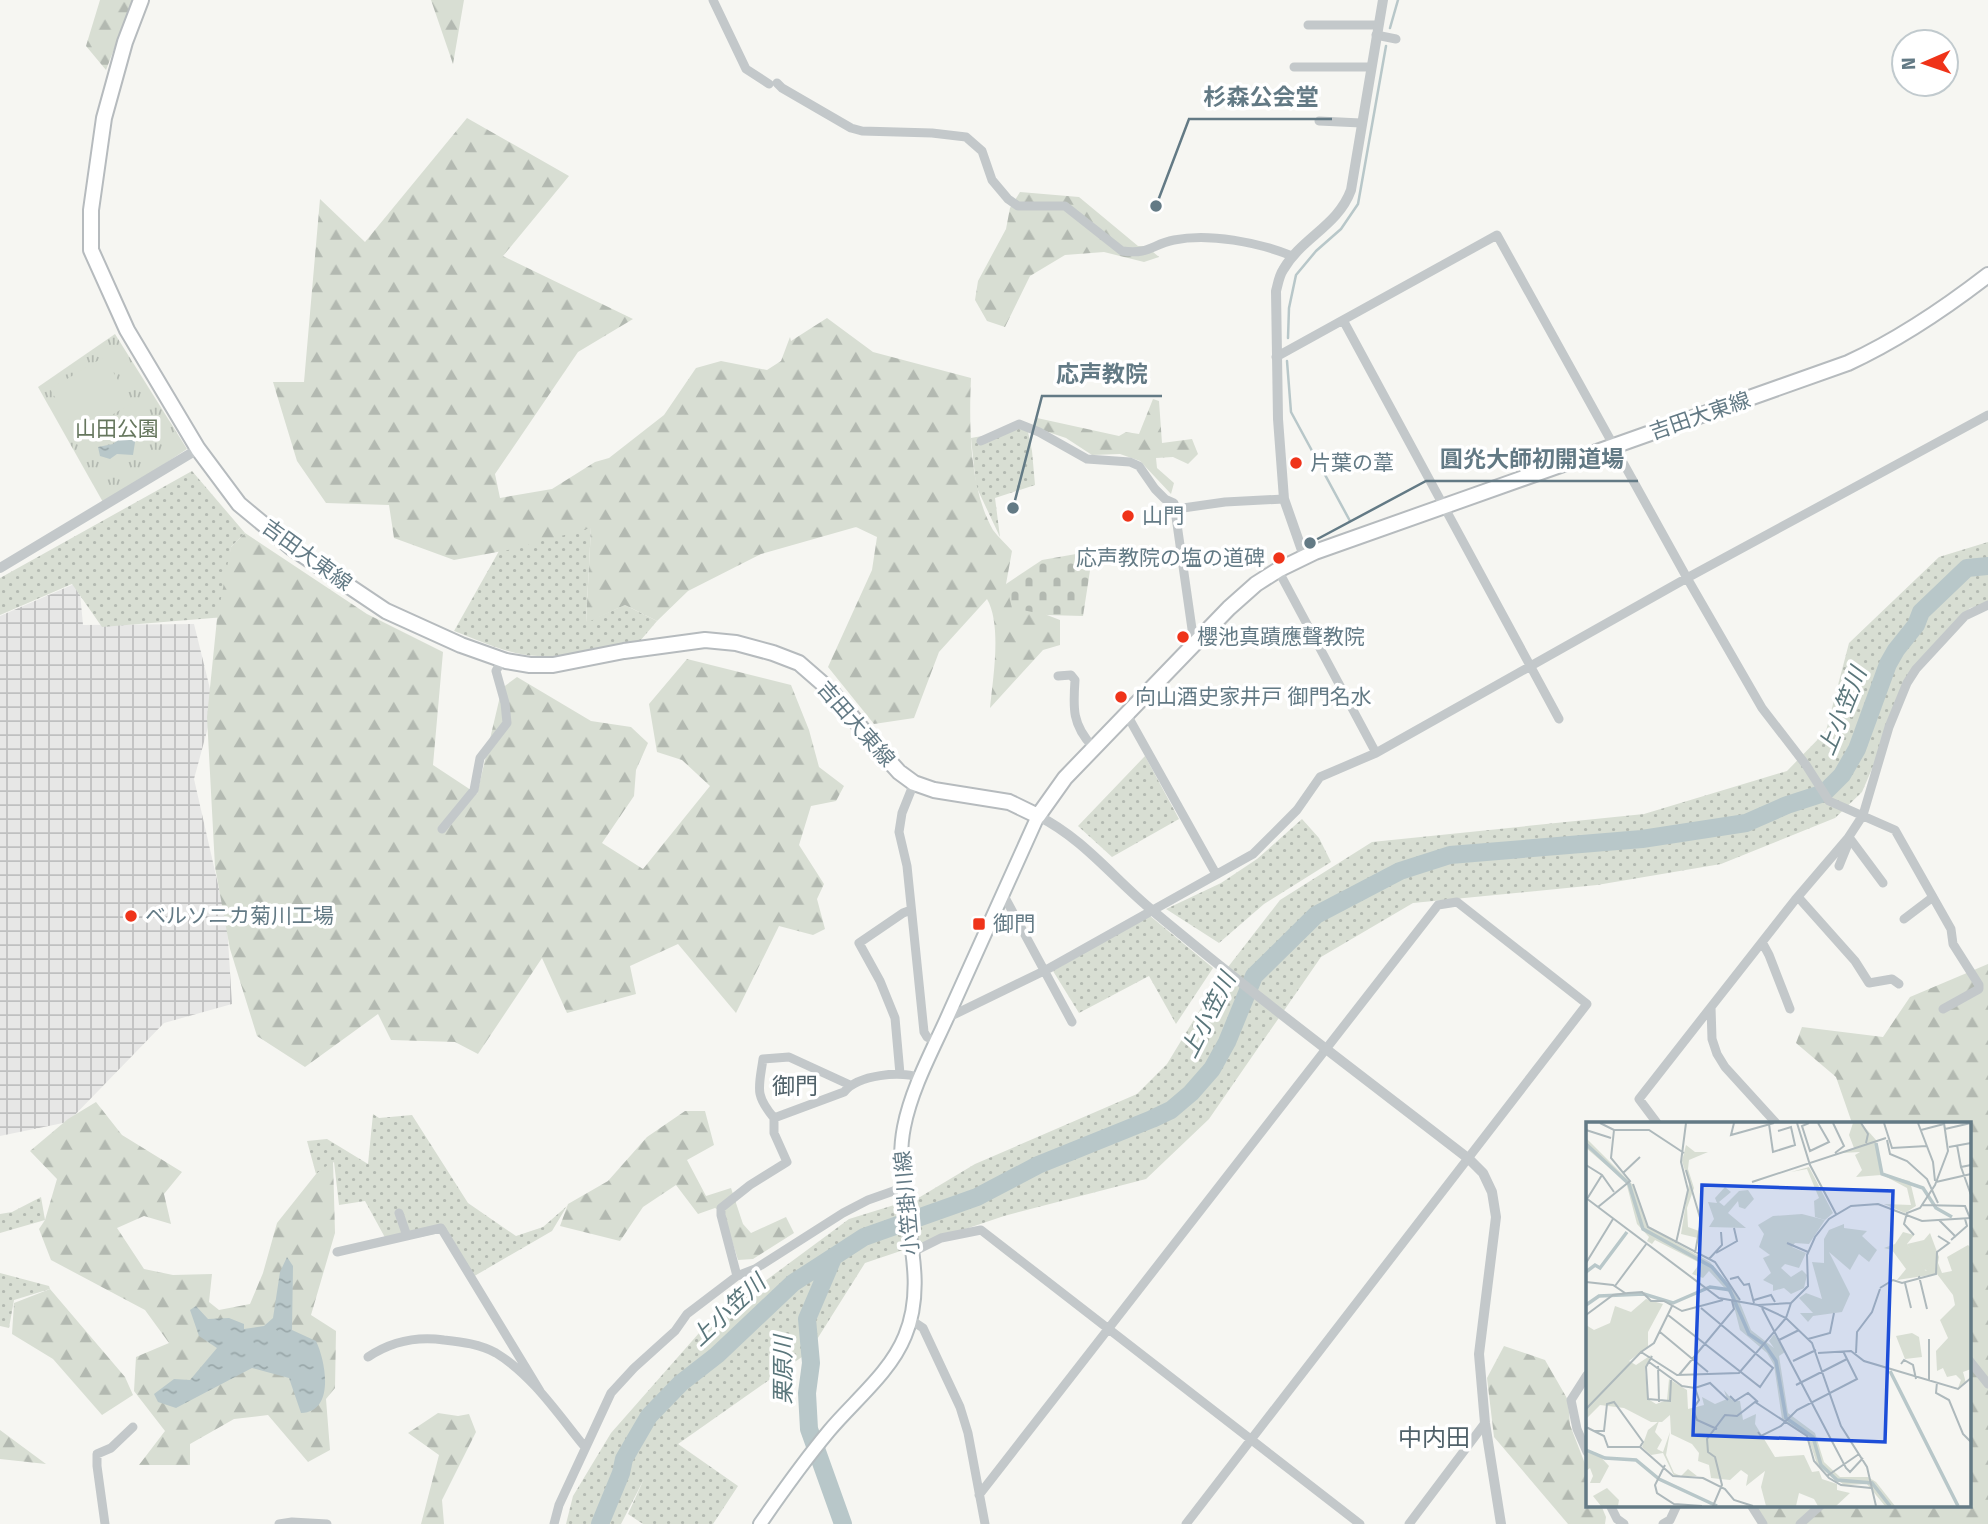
<svg xmlns="http://www.w3.org/2000/svg" width="1988" height="1524" viewBox="0 0 1988 1524" font-family="'Fira Sans','Noto Sans JP',sans-serif">
<style>
.industrial{fill:url(#industrial-grid)}
.grass{fill:url(#grass-dots)}
.forest{fill:url(#forest-firs)}
.cemetery{fill:url(#cemetery-stones)}
.park{fill:url(#park-tufts)}
.pitch{fill:#d8ded3}
.water{fill:url(#water-ripples)}
.lines{fill:none;stroke-linecap:round;stroke-linejoin:round}
.stream{stroke:#b8c7c9;stroke-width:2.5}
.river{stroke:#b8c7c9;stroke-width:18}
.secondary-casing{stroke:#b5bcbf;stroke-width:16}
.primary-casing{stroke:#b6bbbe;stroke-width:18}
.minor{stroke:#c3c8ca;stroke-width:9}
.tertiary{stroke:#c3c8ca;stroke-width:10}
.secondary{stroke:#fff;stroke-width:12}
.primary{stroke:#fff;stroke-width:14}
.poi-dot{fill:#ef3319;stroke:#fff;stroke-width:2.5}
.labels{text-anchor:middle;stroke-width:7;stroke-linejoin:round;paint-order:stroke}
.street-label{font-size:21px;fill:#637a85;stroke:#fff}
.park-label{font-size:21px;fill:#66775e;stroke:#fff}
.poi-label{font-size:21px;fill:#637a85;stroke:#fff;text-anchor:start}
.water-label{font-size:23px;font-style:italic;fill:#5a767b;stroke:#fff}
.neighbourhood-label{font-size:23px;fill:#51626a;stroke:#fff}
.quarter-label{font-size:24px;fill:#51626a;stroke:#fff}
.inset-river{fill:none;stroke:#b8c7c9;stroke-width:3.5}
.inset-road{fill:none;stroke:#aeb9bc;stroke-width:2}
.view{fill:#1d4ed8;fill-opacity:0.15;stroke:#1d4ed8;stroke-width:3.5}
.inset-edge{fill:none;stroke:#637a85;stroke-width:3.5}
.leader{fill:none;stroke:#637a85;stroke-width:2.5}
.callout-dot{fill:#637a85;stroke:#fff;stroke-width:2.5}
.callout-label{font-size:23px;text-anchor:middle;font-weight:bold;fill:#637a85;stroke:#fff;stroke-width:7;stroke-linejoin:round;paint-order:stroke}
</style>
<defs>
<pattern id="industrial-grid" width="8" height="8" patternUnits="userSpaceOnUse" patternTransform="scale(1.75)"><rect width="8" height="8" fill="#e7e7e6"/><path d="M0 4h8M4 0v8" fill="none" stroke="#bfc0c0"/></pattern>
<pattern id="grass-dots" width="8" height="8" patternUnits="userSpaceOnUse" patternTransform="scale(1.75)"><rect width="8" height="8" fill="#d8ded3"/><path d="M2 2h.1M6 6h.1" fill="none" stroke="#b3b9b1" stroke-width="1.8" stroke-linecap="round"/></pattern>
<pattern id="forest-firs" width="22" height="20" patternUnits="userSpaceOnUse" patternTransform="scale(1.75)"><rect width="22" height="20" fill="#d8ded3"/><path d="M5 1l3.5 6h-7zM16 11l3.5 6h-7z" fill="#b3b9b1"/></pattern>
<pattern id="cemetery-stones" width="16" height="16" patternUnits="userSpaceOnUse" patternTransform="scale(1.75)"><rect width="16" height="16" fill="#d8ded3"/><path d="M2 7V4a2 2 0 0 1 4 0v3zM10 15v-3a2 2 0 0 1 4 0v3z" fill="#b3b9b1"/></pattern>
<pattern id="park-tufts" width="24" height="20" patternUnits="userSpaceOnUse" patternTransform="scale(1.75)"><rect width="24" height="20" fill="#d8ded3"/><path d="M3 7l-1-3M5 7V3M7 7l1-3M15 17l-1-3M17 17v-4M19 17l1-3" fill="none" stroke="#b3b9b1"/></pattern>
<pattern id="water-ripples" width="26" height="14" patternUnits="userSpaceOnUse" patternTransform="scale(1.75)"><rect width="26" height="14" fill="#b8c7c9"/><path d="M2 4q2-2 4 0t4 0M15 11q2-2 4 0t4 0" fill="none" stroke="#99a7a9"/></pattern>
</defs>
<rect width="100%" height="100%" fill="#f6f6f2"/>
<path class="industrial" d="M79,582L83,625L194,624L214,705L194,779L227,924L232,1004L164,1023L68,1122L0,1136V616Z"/>
<path class="grass" d="M1014,426L1027,427L1032,451L1035,485L995,498L1000,537L976,486L971,438L993,434Z
M192,471L245,533L231,547L225,617L102,627L72,584L0,615V578Z
M591,527L586,622L625,605L657,621L640,641C607,647 572,658 538,656C509,655 480,641 454,631L499,551Z
M1988,542V604L1970,608L1913,674L1862,792L1835,818L1721,864L1597,885L1413,903L1321,957L1209,1119L1146,1179L1004,1216L865,1263L809,1352L678,1444L738,1486L713,1524H643L628,1514L644,1479L621,1524H566L573,1496L611,1433L707,1324L849,1219L920,1197L975,1164L1137,1094L1167,1064L1218,980L1280,900L1372,842L1644,814L1787,771L1826,731L1849,643L1939,557Z
M1145,756L1179,819L1112,857L1078,826Z
M1302,819L1319,838L1331,862L1264,904L1219,943L1166,909L1221,883L1257,859Z
M1149,915L1213,968L1176,1024L1149,976L1079,1013L1053,971Z
M373,1114L379,1118L412,1115L468,1203L516,1236L543,1227L567,1206L552,1231L471,1278L440,1233L388,1243L365,1201L339,1205L334,1162L316,1174L307,1141L327,1139L368,1164Z
M41,1197L45,1220L0,1233V1214L12,1212Z
M0,1273L49,1286L50,1289L14,1300L9,1328L0,1326Z"/>
<path class="forest" d="M100,0H133L106,70L86,46Z
M431,0H464L453,64Z
M467,118L569,176L503,256L633,319L578,352L495,474L500,498L552,489L595,462L609,458L664,415L696,368L721,361L767,370L781,361L790,337L791,341L827,318L873,352L971,378C969,425 969,488 993,530C998,537 1006,544 1012,551L1006,584L1047,615L1060,620V645L1043,650L990,708C993,678 1002,625 987,599L939,652L914,718L874,724L828,667L872,570L877,537L856,527L761,554L688,591L657,621L625,605L586,623L591,528L508,550L454,560L394,538L389,505L326,503L297,461L273,382H304L320,199L365,242Z
M1020,192L1079,197L1138,246H1146L1159,257L1144,262L1104,252L1065,255L1030,276L1005,327L987,321L975,300L978,281L1006,229L1010,208Z
M1153,399L1159,401L1162,443L1192,439L1198,454L1188,464L1173,457L1156,458L1157,468L1174,483L1171,494L1140,461L1120,454L1092,455L1066,438L1033,427L1037,418L1119,436L1126,432L1139,434Z
M245,533L367,614L443,652L433,765L477,794L502,688L517,677L591,721L631,727L648,743L636,770L634,796L602,843L643,869L710,786L682,760L657,752L649,704L687,659L791,685L809,730L819,767L844,786L836,801L811,806L799,845L824,884L817,899L825,929L813,935L779,926L736,1013L678,944L630,966L636,994L567,1013L542,958L478,1054L455,1042L391,1040L378,1014L305,1067L257,1036L230,949L215,867L207,717L217,619L231,547Z
M1988,964V1524H1763L1754,1505H1969V1123H1852L1836,1077L1796,1043L1802,1027L1883,1037L1910,997Z
M96,1102L122,1135L182,1172L164,1194L171,1224L144,1216L117,1228L144,1269L173,1275L212,1274L209,1302L219,1310L250,1304L263,1273L277,1223L316,1174L333,1161L335,1233L311,1315L336,1331L335,1388L326,1399L330,1450L308,1462L268,1415L234,1419L190,1444V1465H139L165,1431L134,1391L136,1357L169,1343L145,1310L51,1260L39,1229L45,1220L57,1179L30,1151L68,1119Z
M685,1111H705L714,1145L687,1160L706,1196L731,1188L743,1224L751,1233L786,1217L794,1233L753,1259L738,1260L723,1212L715,1208L698,1214L676,1185L643,1207L620,1241L560,1226L568,1204L608,1181L647,1137Z
M50,1289L125,1377L133,1395L102,1415L53,1359L12,1334L14,1303Z
M1504,1346L1545,1360L1568,1400L1570,1425L1587,1469V1505H1601L1606,1517L1605,1524H1568L1494,1437L1487,1378Z
M438,1413L458,1416L469,1414L476,1432L442,1500L444,1524H421L439,1455L408,1433Z
M0,1430L46,1464L0,1459Z"/>
<path class="cemetery" d="M1093,551L1083,616L1047,615L1012,608L1006,584L1042,560Z"/>
<path class="park" d="M115,334L187,449L104,504L38,387Z"/>
<path class="pitch" d="M104,357L132,403L78,435L50,389Z"/>
<path class="water" d="M129,431L136,436L133,455L117,454L110,459L100,456L98,447L113,444Z
M287,1257L293,1266L292,1330L316,1341C326,1362 335,1412 301,1413L289,1378L252,1368L176,1408L158,1402L154,1394L174,1379L190,1380L217,1348L199,1336L190,1310L196,1306L208,1319L229,1318L244,1324V1329L264,1326L273,1318L280,1272Z"/>
<g class="lines">
<path class="stream" d="M1390,28L1398,0
M1288,338L1289,308L1296,275L1316,251L1341,229L1358,204L1386,46
M1287,361L1291,412L1350,521"/>
<path class="river" d="M833,1258L807,1319L811,1363L807,1393L809,1429L843,1524
M600,1524L621,1473L624,1459L649,1416L681,1383L717,1355L793,1283L864,1237L977,1197L1038,1165L1152,1119L1171,1110L1191,1093L1212,1069L1227,1042L1254,976L1316,915L1400,871L1450,855L1642,839L1746,823L1787,805L1824,793L1842,775L1857,749L1888,664L1896,650L1916,625L1921,612L1967,568L1988,566"/>
<g class="secondary-casing">
<path id="secondary" d="M760,1524C782,1492 804,1461 829,1431C854,1401 890,1373 905,1336C933,1270 890,1196 904,1127C912,1086 935,1046 951,1009C980,945 1009,880 1038,816"/>
</g>
<g class="primary-casing">
<path id="primary" d="M141,0L125,42L104,118L91,210V250L127,330L198,449L239,504L292,548L386,611L461,645L506,661L530,665H553L624,651L705,640L736,643L773,653L799,663L830,690L881,752L899,772L914,783L934,790L1009,802L1038,816L1065,778L1229,608L1256,584L1278,570L1315,552L1848,363C1900,339 1944,309 1988,275"/>
</g>
<path class="minor" d="M713,0L746,69L769,84
M1308,25H1377
M1376,35L1396,39
M1294,67H1371
M777,83L782,88L851,128L862,131L932,133L966,137L982,151L992,180L1008,199L1018,206H1065L1122,251C1150,255 1152,244 1174,240C1209,233 1258,242 1292,256
M1319,121L1361,123
M1343,320L1559,719
M1276,357L1497,235L1687,578L1762,708L1806,765L1829,801L1895,830L1951,929L1953,944L1979,985V989L1943,1009
M981,441L1019,424L1039,432L1087,459L1130,462L1139,466L1155,489L1165,499L1174,503L1192,629L1198,639
M1176,509L1225,502L1284,499
M1278,570L1376,753
M1058,676L1071,675L1075,680C1073,708 1072,725 1093,747
M1126,713L1216,874
M914,783L902,813L899,832L907,866L924,1032L927,1037L937,1042
M442,829L474,790L480,758L507,723L505,703L496,671L502,660
M1851,840L1883,883
M1839,866L1850,839
M1003,894L1072,1022
M1798,897L1855,961L1869,983L1892,979L1899,984
M1904,919L1933,897
M1762,942L1769,955L1790,1009
M947,1018L1046,970L1253,854L1297,810L1320,777L1376,753L1687,578L1988,415
M900,1074L895,1018L880,981L859,943L903,913L911,910
M774,1118C754,1094 759,1088 763,1059L789,1057L850,1085
M1657,1123L1639,1099L1711,1007
M1776,1123L1725,1067L1717,1054L1712,1039L1711,1007L1795,900L1848,838L1863,815L1889,727L1907,683L1916,669L1965,616L1988,605
M399,1213L407,1236
M337,1252L441,1228L540,1391
M911,1253L941,1238L981,1230L1360,1524
M737,1276L721,1215V1208L750,1185L787,1162L774,1133V1118L844,1092C859,1074 900,1071 921,1078
M911,1320L923,1328L960,1407L968,1433L985,1524
M368,1357C392,1341 416,1336 444,1340C462,1342 480,1344 496,1353C532,1375 558,1414 584,1446
M1969,1360L1988,1384
M1587,1375L1571,1400L1577,1429L1587,1452
M979,1495L1438,905L1457,902L1587,1004L1186,1524
M1610,1505L1617,1519L1624,1524
M1751,1505L1763,1524
M105,1524L97,1466V1454L111,1448L133,1427
M279,1524L292,1522L327,1524
M554,1524L559,1505L611,1393L634,1368L675,1331L687,1314L737,1276L755,1269L843,1213L868,1200L902,1188
M1409,1524L1485,1423
M1663,1524L1670,1520L1677,1505
M1800,1524L1821,1505"/>
<path class="tertiary" d="M1304,556L1284,499L1278,419L1276,291C1278,284 1279,276 1283,270C1301,238 1338,226 1351,190L1383,0
M0,568L198,449
M1038,816C1083,838 1115,880 1153,911C1256,997 1363,1077 1469,1159L1483,1173L1492,1192L1496,1217L1479,1354L1485,1423L1501,1524"/>
<use href="#secondary" class="secondary"/>
<use href="#primary" class="primary"/>
</g>
<g class="poi-dot">
<circle cx="1296" cy="463" r="7"/>
<circle cx="1128" cy="516" r="7"/>
<circle cx="1279" cy="558" r="7"/>
<circle cx="1183" cy="637" r="7"/>
<circle cx="1121" cy="697" r="7"/>
<circle cx="131" cy="916" r="7"/>
<rect x="972" y="917" width="14" height="14" rx="3.5"/>
</g>
<g class="labels">
<g class="street-label">
<text transform="translate(1700 416) rotate(-19)" y="7">吉田大東線</text>
<text transform="translate(307 555) rotate(36)" y="7">吉田大東線</text>
<text transform="translate(856 724) rotate(49)" y="7">吉田大東線</text>
<text transform="translate(907 1203) rotate(-95)" y="7">小笠掛川線</text>
</g>
<g class="park-label">
<text x="117" y="436">山田公園</text>
</g>
<g class="poi-label">
<text x="1310" y="470">片葉の葦</text>
<text x="1142" y="523">山門</text>
<text x="1265" y="565" text-anchor="end">応声教院の塩の道碑</text>
<text x="1197" y="644">櫻池真蹟應聲教院</text>
<text x="1135" y="704">向山酒史家井戸 御門名水</text>
<text x="145" y="923">ベルソニカ菊川工場</text>
<text x="993" y="931">御門</text>
</g>
<g class="water-label">
<text transform="translate(1842 711) rotate(-68)" y="8">上小笠川</text>
<text transform="translate(1208 1015) rotate(-63)" y="8">上小笠川</text>
<text transform="translate(728 1310) rotate(-43)" y="8">上小笠川</text>
<text transform="translate(783 1370) rotate(-90)" y="8">栗原川</text>
</g>
<g class="neighbourhood-label">
<text x="795" y="1094">御門</text>
</g>
<g class="quarter-label">
<text x="1434" y="1446">中内田</text>
</g>
</g>
<g transform="translate(1586 1122)">
<rect width="385" height="385" fill="#f6f6f2"/>
<path d="M267,1H275L290,18L295,53L270,55L276,48L269,33L274,30L256,31L268,26L263,13ZM0,16L47,63L62,105L124,140L150,171L165,208L188,226L183,219L188,212L199,230L193,234L202,291L229,311L238,340L254,355H282L290,360L309,384H299L281,362L258,363L231,342L222,315L196,297L188,243L181,231L154,208L145,173L123,149L117,156L106,152L114,141L69,118L66,122L61,119L63,115L51,102L40,60L0,26ZM223,45L247,91L239,98L229,95L228,79L233,76L221,47L205,50ZM344,111L353,135L350,152L335,146L321,122L338,118ZM73,299L69,310L76,318L71,327L77,330L84,310L80,333L88,351L95,354L102,347L111,354H88L77,331L65,333L56,325L62,308Z" fill="#d8ded3"/>
<path d="M100,23L109,30H122L103,38L102,47L108,66L101,86L102,105L113,109L112,116L95,112L103,62L96,39ZM295,52L324,59L330,84L319,91L298,82L325,83L321,66ZM139,65L145,70L133,80L138,84L153,69L162,68L168,77L159,87L153,85L152,79L142,91L160,106L123,105L128,97L122,80L131,81L129,76ZM216,92L239,98L223,122L209,121L206,125L220,131L213,146L199,142L195,146L205,155L216,148L221,153L218,166L205,172L198,166L187,169V163L177,158L185,151L177,136L184,133L173,125L178,112L172,103L187,94ZM258,102V106L281,109L276,114L291,128L283,140L273,132L264,148L243,130L264,172L256,190L227,194L222,200L214,191H227L213,176L220,171L236,177L226,140L238,141V117L243,108ZM317,110L328,113L321,122L340,149L345,140L350,151L352,141L356,151L366,149L361,135L382,123L385,126V247L377,250L380,261L372,266L375,258L370,253L361,255L357,246L351,249L350,229L362,216L354,198L369,183L367,173L351,152L311,158L320,147L306,128L298,126L309,122ZM60,177L77,182L62,210V225L43,239L50,243L65,233L59,247L62,277L70,282L81,278L83,257L101,268L102,287L118,283L116,275L129,282L141,277L138,268L146,278L154,279L157,298L170,292L169,302L189,335L218,333L226,350L233,349L236,357L251,362V368L264,371L250,384H232L228,377L213,371L210,384H180L175,365L179,349L160,364L162,353L155,348L144,358L125,356L123,343L112,339L113,331L106,322L85,312L84,293L76,300H65L38,286L14,283L1,296L2,304L0,302V203L8,208L24,201L29,184L45,190ZM326,211L333,215L336,235L319,237L310,214ZM0,329L11,331L23,344L14,361H4L7,354L4,346L0,349ZM21,366L33,378L32,384H15L7,374Z" fill="#d8ded3"/>
<path class="inset-river" d="M290,21L296,52L337,66L350,86L366,95M0,22L43,62L57,107L126,145L142,164L163,212L179,223L190,239L200,296L227,315L235,343L251,358L286,361L304,384M0,150L9,143L14,146L41,110M0,183L13,174L58,172L87,181L124,165L145,168M304,249L372,384M0,328L19,336L50,338L73,357L131,384"/>
<path class="inset-road" d="M14,1L28,8H63L98,31M148,1L145,13L188,1M211,1L224,43L250,92M223,1L216,4L224,29L243,20L232,1M247,1L258,24L249,31M275,1L282,12L280,21M298,1L306,26L341,24M332,1L347,40L349,59M183,2L187,30L209,23L205,5L192,9M359,7L385,1M0,8L25,16M335,8L358,2M301,18L304,32L321,39L341,57L352,81M371,23L375,45L385,43M363,25L385,21M0,43L16,53L28,70M375,45L385,73M100,48L115,99L109,131M37,51L54,35M166,60L300,16M350,60L385,52M47,62L62,105L129,140L154,178M0,76L133,176L172,183L200,196L226,221L255,304L281,345L290,384M1,77L16,53M336,83L379,84L384,96M12,85L44,59L25,36L28,8M353,98L370,115M328,113L318,102L321,91L334,86L349,63L362,29L358,1M365,118L381,104L379,97M90,121L102,68L95,40L100,1M201,121L222,130M130,131L151,119L148,106M123,137L136,123L135,110M0,141L27,97M333,154L341,187M144,157L152,155L158,163L163,162L168,181M0,160L27,163L39,171M319,161L325,186M29,164L61,121M294,166L307,158L316,161L350,152L351,130L363,121L352,114M168,178L185,173L189,180M172,183L205,181M176,186L260,346L264,350L277,336M0,193L27,173L42,171L56,170L65,179H78L96,189L137,178M82,193L174,265L187,246L115,186M200,196L205,181L222,164L221,133L229,115L243,97L265,84L292,82L336,99L385,96M74,210L122,250M222,217L244,211L248,191M193,218L213,208M55,230L68,221L86,184M232,231L265,229L278,239L372,267L385,256M270,231L271,210L286,190L294,167M66,234L60,245L62,277L84,279L85,258M207,239L230,228M63,240L96,264L109,266L124,261L142,278M315,242L318,238L327,243L330,257M72,244L73,280M93,253L148,187L146,179M343,259V217M351,260L350,271L363,278L377,312L385,320M210,263L261,237M109,266L113,278L107,287L111,298L131,307M144,274L149,279L162,271L172,280M0,287L55,230L91,253L153,251L200,196M0,305L18,314L22,325H54L87,354L117,356L139,367L148,378L167,384M8,309H18L21,282L28,280L57,320L54,325M172,310L175,314L195,304L211,288L271,257L257,229M79,343L69,363L71,371L88,382L116,384M241,354L273,332M127,384L136,363L129,335L122,330L121,317L139,293L151,294L169,280L221,314L228,339L243,356L255,363L285,366"/>
<path class="view" d="M116,63L307,69L299,320L107,313Z"/>
<rect width="385" height="385" class="inset-edge"/>
</g>
<path class="leader" d="M1156 206L1189 119H1332M1013 508L1042 396H1162M1310 543L1426 481H1638"/>
<g class="callout-dot">
<circle cx="1156" cy="206" r="7"/>
<circle cx="1013" cy="508" r="7"/>
<circle cx="1310" cy="543" r="7"/>
</g>
<g class="callout-label">
<text x="1261" y="105">杉森公会堂</text>
<text x="1102" y="382">応声教院</text>
<text x="1532" y="467">圓灮大師初開道場</text>
</g>
<g transform="translate(1925 63) rotate(268)"><circle r="33" fill="#ffffff" stroke="#c1cace" stroke-width="2"/>
<path d="M0-5L12 26L0 18L-12 26Z" fill="#ef3319"/>
<text y="-10" font-size="19" font-weight="bold" text-anchor="middle" fill="#637a85">N</text>
</g>
</svg>
